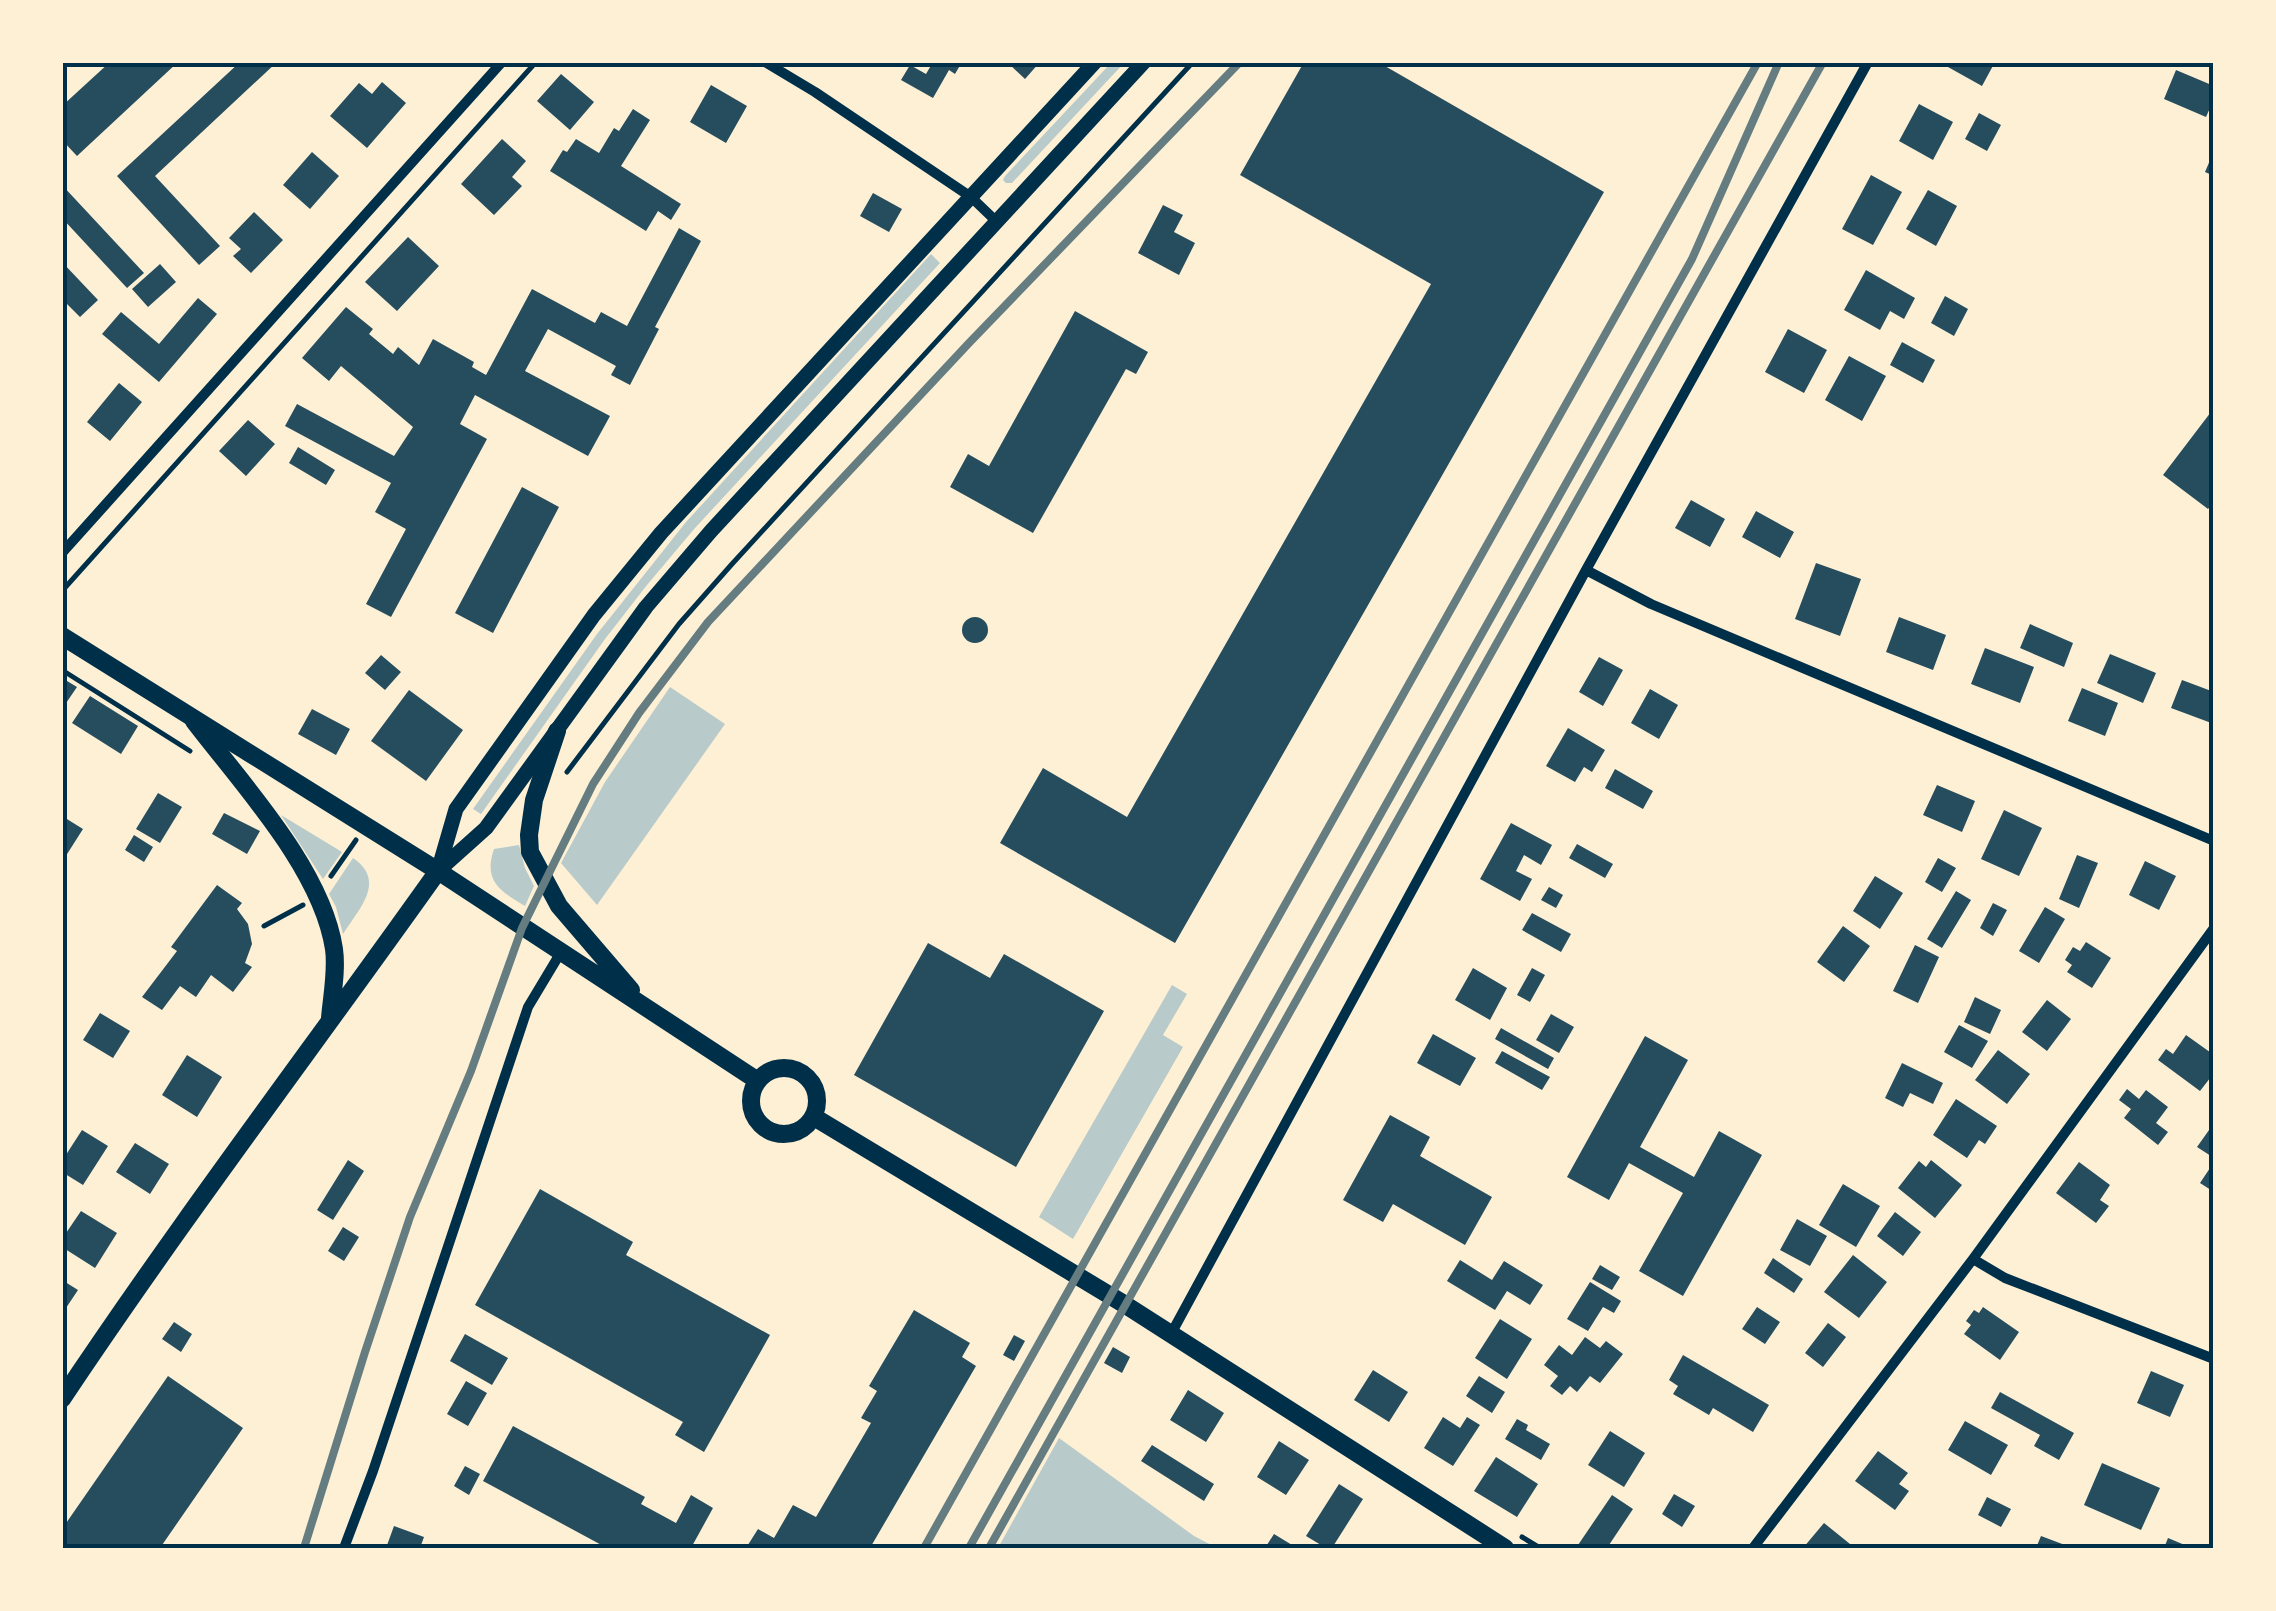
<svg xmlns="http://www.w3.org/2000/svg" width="2276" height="1611" viewBox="0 0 2276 1611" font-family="'Space Grotesk',sans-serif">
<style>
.green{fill:#b9caca}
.building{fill:#264d5e}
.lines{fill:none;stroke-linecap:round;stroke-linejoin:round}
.path{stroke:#003049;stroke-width:5}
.minor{stroke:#003049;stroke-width:10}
.secondary{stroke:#003049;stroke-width:15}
.primary{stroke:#003049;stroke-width:18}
.trunk{stroke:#003049;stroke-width:18}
.rail{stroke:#657d81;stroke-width:8}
.neatline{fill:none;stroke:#003049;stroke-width:4}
</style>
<rect width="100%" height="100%" fill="#fdf0d5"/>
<path class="green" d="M1111,63H1124L1012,183H1006L1003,180L1005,176Z
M931,254L940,263L695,528L647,585L605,639L481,814L473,809L597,634L686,522Z
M670,687L725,724L597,905L561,863L605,782Z
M281,815L342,852L323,879Z
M519,845L525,868L534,886L525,906C500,891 483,881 494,849Z
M353,858C387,881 359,909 343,934L336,907L329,894Z
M1172,985L1187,994L1163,1035L1183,1047L1073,1239L1039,1217Z
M1059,1438L1194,1536L1217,1548H998Z"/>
<path class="building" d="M110,62H178L77,156L62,140V106Z
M240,62H277L155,176L220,246L199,265L117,176Z
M933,62H962L955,74L949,70L933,98L901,80L910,65L926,74Z
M1007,62H1040L1025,79Z
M1304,62H1378L1604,192L1175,943L1000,843L1043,768L1127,817L1431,284L1240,175Z
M1939,62H1995L1982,86Z
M2176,70L2214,86V99L2206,117L2164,99Z
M561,74L594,102L570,130L537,101Z
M382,82L406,103L367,148L330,116L359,83L372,94Z
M711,85L747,106L726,143L690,122Z
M1919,104L1953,122L1933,160L1899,141Z
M633,109L650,120L621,166L681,204L671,220L658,211L646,231L550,171L563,150L567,152L576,139L599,153L614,128L619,131Z
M1979,113L2001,125L1987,151L1965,139Z
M502,139L526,161L512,177L522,186L494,215L461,184Z
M2214,151V176L2205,172Z
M312,152L339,176L310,209L283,185Z
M1871,175L1902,192L1873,245L1842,229Z
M62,185L144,273L127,288L62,218Z
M1928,190L1957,206L1936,246L1906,229Z
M873,193L902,209L889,232L860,216Z
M1163,205L1183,215L1174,232L1195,243L1179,275L1138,253Z
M254,212L283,240L251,273L233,256L241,249L229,238Z
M679,228L701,241L655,327L659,329L630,385L611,375L616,366L548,329L525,371L610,416L588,456L475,395L460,424L487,439L391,617L366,604L406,529L375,512L391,483L285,426L297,404L394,456L413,427L341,366L329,381L302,358L346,307L373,329L369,334L393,354L398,347L419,365L433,339L474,362L472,367L486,375L532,289L595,323L601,312L627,326Z
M408,237L439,266L397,311L365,282Z
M62,262L98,300L80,317L62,299Z
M160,264L176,282L148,307L132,289Z
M1866,270L1915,298L1904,319L1890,311L1880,330L1844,310Z
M1945,296L1968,309L1954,336L1931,323Z
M198,298L217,314L159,382L102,334L121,312L159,344Z
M1075,311L1148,352L1136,374L1126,369L1033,533L950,487L968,454L989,466Z
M1788,329L1827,350L1804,393L1765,372Z
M1902,342L1935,360L1923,383L1890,365Z
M1849,356L1886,376L1862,421L1825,400Z
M119,383L142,402L110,441L87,422Z
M2214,408V502L2208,509L2163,475Z
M248,420L275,444L246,476L219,451Z
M298,447L335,470L326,485L289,463Z
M522,487L559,507L493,633L455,613Z
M1691,500L1725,519L1710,547L1675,528Z
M1756,511L1794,532L1780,558L1742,537Z
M1816,563L1861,579L1840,636L1795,619Z
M1899,617L1946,635L1933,670L1886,652Z
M962 630a13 13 0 1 1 26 0a13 13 0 1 1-26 0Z
M2030,624L2073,643L2064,667L2020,648Z
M1985,648L2034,667L2020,703L1971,684Z
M2110,654L2156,673L2143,703L2097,683Z
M381,655L401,672L385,690L365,673Z
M1599,657L1623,670L1603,706L1579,692Z
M62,678L77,687L62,709Z
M2182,680L2214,692V724L2171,708Z
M2082,688L2118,703L2105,736L2068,721Z
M1650,689L1678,705L1659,739L1631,723Z
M409,690L463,730L426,781L371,741Z
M90,696L138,726L121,754L72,723Z
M312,709L350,729L336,755L298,734Z
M1568,728L1605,750L1592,772L1584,767L1575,782L1546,766Z
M1615,769L1653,791L1643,809L1605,788Z
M1937,785L1975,801L1962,832L1923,815Z
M158,793L182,807L160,843L136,829Z
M2004,810L2042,828L2019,876L1981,859Z
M224,813L260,831L247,854L212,834Z
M62,816L83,829L62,862Z
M1511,823L1552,845L1541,865L1524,855L1516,871L1532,879L1520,901L1480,879Z
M134,835L153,847L144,862L125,850Z
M1577,844L1613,864L1605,878L1569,858Z
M2077,855L2098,863L2079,908L2059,899Z
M1938,858L1956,868L1942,892L1925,882Z
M2145,861L2176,876L2159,910L2129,895Z
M1875,876L1903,893L1880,929L1853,911Z
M217,885L242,903L237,909L248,924L252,944L245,963L252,967L233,992L211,975L196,997L180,986L162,1010L142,997L177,951L171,947Z
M1549,887L1563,895L1556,908L1541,900Z
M1956,891L1971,900L1942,948L1927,939Z
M1993,903L2007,910L1993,936L1980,928Z
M2045,907L2065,919L2039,963L2019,951Z
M1532,913L1571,934L1561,952L1522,930Z
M1843,926L1870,946L1844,982L1817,962Z
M2086,942L2111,958L2092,988L2067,972L2072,965L2065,960L2073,947L2080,951Z
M928,943L990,978L1004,954L1104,1011L1016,1167L854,1075Z
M1915,945L1939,957L1918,1003L1893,991Z
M1473,968L1507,988L1490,1020L1455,1000Z
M1532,968L1545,975L1530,1002L1517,995Z
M1975,997L2001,1010L1990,1034L1964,1022Z
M2047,1000L2071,1019L2047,1051L2022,1032Z
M100,1013L130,1031L113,1058L83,1040Z
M1551,1014L1574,1027L1559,1053L1536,1040Z
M1959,1025L1988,1041L1972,1068L1944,1052Z
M1501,1028L1554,1058L1548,1069L1495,1039Z
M1433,1034L1476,1058L1460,1086L1417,1063Z
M2186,1035L2214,1055V1073L2200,1091L2158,1060L2166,1049L2173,1054Z
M1645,1036L1688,1060L1640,1147L1694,1177L1719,1131L1762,1155L1683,1296L1639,1271L1683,1193L1629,1163L1609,1200L1567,1177Z
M1998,1050L2030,1074L2007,1104L1975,1080Z
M1502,1051L1550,1077L1542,1090L1495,1063Z
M187,1055L222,1077L197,1117L162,1095Z
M1902,1063L1943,1083L1933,1104L1910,1093L1903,1107L1885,1098Z
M2127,1089L2139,1099L2146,1090L2168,1107L2156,1123L2168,1132L2158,1145L2124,1118L2131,1109L2119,1100Z
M1956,1099L1997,1126L1985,1144L1979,1140L1967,1158L1933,1135Z
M1390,1115L1430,1137L1420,1156L1492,1197L1465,1245L1393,1204L1383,1222L1343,1200Z
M2214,1123V1158L2197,1147Z
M82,1130L108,1146L83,1185L62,1172V1161Z
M135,1143L169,1164L150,1194L116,1172Z
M348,1160L364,1171L333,1220L317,1210Z
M1931,1160L1962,1185L1935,1218L1898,1188L1919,1161L1926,1167Z
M2079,1162L2110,1185L2100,1200L2109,1206L2096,1223L2056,1193Z
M2214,1162V1192L2200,1183Z
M1843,1184L1880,1206L1856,1247L1819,1225Z
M540,1189L633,1242L626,1255L770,1335L704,1452L675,1435L683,1422L475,1305Z
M81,1211L117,1233L95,1268L62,1247V1239Z
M1895,1212L1921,1232L1903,1256L1877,1236Z
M1797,1219L1827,1236L1810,1266L1780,1250Z
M343,1227L359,1237L344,1261L328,1251Z
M1853,1255L1887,1282L1859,1318L1824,1292Z
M1773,1258L1803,1279L1794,1293L1764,1273Z
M1460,1260L1492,1280L1504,1261L1543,1285L1530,1305L1507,1291L1495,1310L1447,1281Z
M1600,1265L1620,1277L1612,1290L1592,1279Z
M62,1280L78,1290L62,1314Z
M1590,1282L1621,1301L1614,1313L1603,1307L1588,1331L1567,1319Z
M1757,1307L1780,1322L1765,1344L1742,1329Z
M1983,1307L2019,1332L2000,1360L1964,1334L1971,1325L1966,1321L1974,1310L1979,1313Z
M914,1310L970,1343L962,1357L976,1366L870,1548H746L758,1529L774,1538L793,1505L816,1517L871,1423L861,1418L877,1391L869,1386Z
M1500,1319L1532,1339L1507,1379L1475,1358Z
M174,1322L192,1334L181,1352L162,1339Z
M1828,1323L1846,1337L1823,1367L1805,1353Z
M465,1334L508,1358L492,1385L450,1361Z
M1014,1335L1025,1341L1014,1361L1003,1355Z
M1585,1337L1600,1348L1606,1341L1623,1354L1600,1383L1590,1376L1577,1392L1570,1386L1562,1395L1550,1386L1558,1376L1544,1365L1559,1345L1572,1355Z
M1113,1347L1130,1357L1122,1373L1104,1363Z
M1683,1355L1769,1405L1753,1432L1713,1408L1709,1415L1673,1394L1678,1386L1669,1380Z
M1373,1370L1408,1392L1389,1422L1354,1400Z
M2151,1371L2184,1385L2170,1417L2137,1403Z
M168,1376L243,1428L160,1548H62V1529Z
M1479,1376L1505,1392L1492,1413L1466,1396Z
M466,1381L487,1393L468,1426L447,1414Z
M1188,1390L1224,1413L1206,1442L1170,1420Z
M2000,1392L2074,1433L2059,1460L2034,1446L2040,1435L1991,1408Z
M1443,1417L1460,1428L1467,1417L1480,1425L1453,1466L1424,1448Z
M1517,1419L1528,1425L1526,1430L1550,1444L1541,1460L1505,1439Z
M1965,1421L2008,1445L1991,1475L1948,1450Z
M513,1426L645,1497L641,1504L676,1523L691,1495L713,1508L691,1548H623L618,1546L616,1548H607L483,1481Z
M1610,1431L1645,1453L1624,1487L1588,1465Z
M1279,1441L1309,1460L1286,1495L1257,1477Z
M1152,1445L1214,1484L1204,1501L1141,1461Z
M1878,1451L1908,1473L1899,1484L1909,1491L1895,1510L1855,1481Z
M1496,1457L1538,1484L1517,1517L1474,1491Z
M2102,1463L2160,1488L2141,1530L2084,1505Z
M465,1466L480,1474L469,1495L454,1486Z
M1339,1484L1363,1499L1332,1548H1326L1306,1536Z
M1674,1494L1695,1506L1682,1527L1662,1514Z
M1612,1495L1633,1509L1607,1548H1576Z
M1987,1497L2011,1509L2001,1527L1978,1515Z
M1824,1523L1855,1548H1803Z
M394,1526L424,1537L420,1548H386Z
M1274,1534L1297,1548H1265Z
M2041,1536L2073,1548H2036Z
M2168,1538L2192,1548H2164Z"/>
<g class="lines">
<path class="path" d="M62,591L536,62
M62,670L190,751
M567,772L679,624L732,564L1193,62
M331,876L356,840
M264,926L303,905
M1522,1537L1540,1548"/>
<path class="minor" d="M765,62L815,92L971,197L997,222
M62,553L502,62
M1586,570L1651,604L2214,841
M1973,1259L2005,1278L2214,1359
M1171,1334L1586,570L1868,62
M344,1548L373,1471L528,1007L561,952
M1753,1548L1973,1259L2214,928"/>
<path class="secondary" d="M438,871L486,828L646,607L711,531L1144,62
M438,871L456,809L594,615L661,533L1095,62"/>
<path class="primary" d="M194,721C242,784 322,869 334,949C337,971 332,995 330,1018
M62,1399C182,1219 313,1047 438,871"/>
<path class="trunk" d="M62,636L438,871L758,1081
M557,731L534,800L529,835L530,852L559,906L631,990
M751 1101a33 33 0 1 1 66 0a33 33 0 1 1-66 0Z
M814,1117L1124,1304L1505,1548"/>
<path class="rail" d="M304,1548L365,1352L410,1217L471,1071L522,928L593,784L639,713L708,622L969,343L1240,62
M924,1548L1758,62
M969,1548L1692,259L1779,62
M989,1548L1823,62"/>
</g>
<rect width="2276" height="1611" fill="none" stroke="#fdf0d5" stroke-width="130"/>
<rect x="65" y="65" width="2146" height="1481" class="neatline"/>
</svg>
